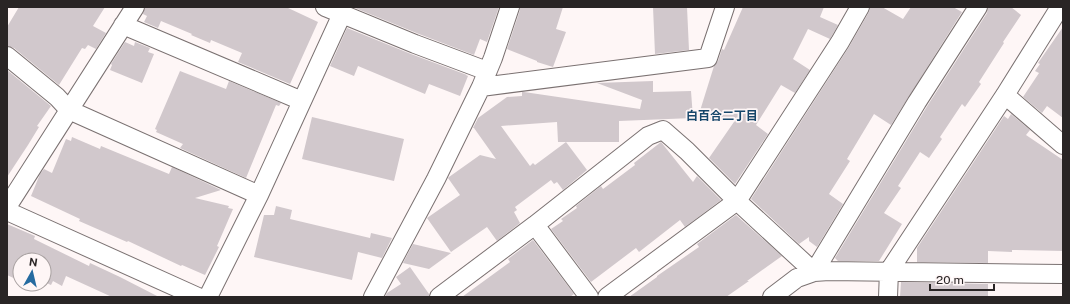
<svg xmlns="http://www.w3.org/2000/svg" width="1070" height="304" viewBox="0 0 1070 304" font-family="'Public Sans','Noto Sans JP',sans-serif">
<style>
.building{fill:#d1c8cc}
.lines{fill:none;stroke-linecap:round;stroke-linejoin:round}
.minor-casing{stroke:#7a7171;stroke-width:20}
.minor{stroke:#fff;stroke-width:18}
.labels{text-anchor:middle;stroke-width:3.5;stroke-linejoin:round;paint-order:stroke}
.neighbourhood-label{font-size:12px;font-weight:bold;fill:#16466a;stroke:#fef6f6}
</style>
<rect width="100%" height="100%" fill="#fef6f6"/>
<path class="building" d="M19,7H105L93,26L106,33L96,49L88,45L85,49L82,48L59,85L14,48L7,46V27Z
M145,7H286L318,22L290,84L238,62L242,53L211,40L210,43L191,35L192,34L161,21L158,28L144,22L147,16L143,14Z
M356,7H499L487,42L480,39L474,55L419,34L355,8Z
M520,7H563L556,29L566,32L553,67L537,62V61L507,49L520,10Z
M653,7H687L689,50L655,54Z
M743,7H824L820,17L838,25L830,39L808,29L793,59L810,70L795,93L781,85L756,125L768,134L735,184L709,158L736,119L690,120L699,114L714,66L718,61L722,49L724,50Z
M870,7H882L903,19L911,7H953L962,12L891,125L874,114L847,159L850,161L829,194L843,204L817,247L809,241V237L799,244L751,199L849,47L869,12Z
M988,7H1011L1021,15L1003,42L1004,43L979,82L981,84L965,107L962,104L940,137L942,139L929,158L920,152L898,186L901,188L884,213L902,224L879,261H838L835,258L926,108L987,13Z
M1063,27V118L1047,106L1042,113L1023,97L1039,73L1035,71L1040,64L1038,63Z
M347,28L411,54L467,75H466L468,76L460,96L429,84L425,94L358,66L354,76L330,66Z
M125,42L134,46L135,42L150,48L148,52L154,54L142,83L110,70L112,65L111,64Z
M7,70L51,106L37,126L39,127L28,145L7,177Z
M180,71L226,89L229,81L281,103L279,106L276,105L246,178L180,148L183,144L156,132L157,130L155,129Z
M653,81V92L691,91L693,118L619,121V142H558L557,122L501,126L530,166L533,163L535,165L566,142L587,170L563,190L557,182L554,184L551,180L515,207L517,210L514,212L520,223L497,241L487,227L451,252L427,218L460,195L448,178L449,177L480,155L496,159L474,128H473L478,118L507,97L522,96V92H524L640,109L642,100L597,83Z
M1011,114L1030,130L1026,135L1063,160V251L1012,250V252L988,251V263L917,262V248L1004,116L1008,119Z
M312,117L404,139L394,181L302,159Z
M72,137L100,149L101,146L169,174L172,167L221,190L195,198L229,206L228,208L233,209L217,246L219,247L205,275L182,265L181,266L128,241L127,242L79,221L80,219L31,196L40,174L44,169L52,173L66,139L71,141Z
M661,142L693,182L697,176L721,200L685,227L680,220L639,252L636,248L591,282L551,229L563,221L561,219L577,208L576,206L601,186L603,189L635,165L634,163Z
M276,206L292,210L290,219L370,238L371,233L392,238L382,258L358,252L352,280L254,257L264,215H274Z
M736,215L782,256L747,281H749L726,297H629L657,277V276L699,247L697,244Z
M7,224L35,236L34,239L89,266L90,263L120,277L159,297H112L66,276L62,286L53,281L51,285L44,282V260H20V281L7,275Z
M533,240L574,294L570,297H462L510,262L508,259Z
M413,244L451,253L429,269L403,263Z
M410,267L429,294V297H385L387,293L401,284L396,277Z
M901,282L988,284V297H900Z"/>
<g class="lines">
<g class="minor-casing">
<path id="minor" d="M325,7L415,44L487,71
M123,25L302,101
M7,56L57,97L69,110L259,195
M481,87L708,58L725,7
M1005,95L1063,145
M7,207L135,7
M7,211L198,297
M535,225L589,297
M208,297L259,195L342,14
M373,297L436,179L481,87L493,58L510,7
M439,297L535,225L648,136L663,130L687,151L737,201L814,272L917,102L978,7
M607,297L737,201L840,42L860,7
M772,297L797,278L814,272L829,271L1063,274
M888,297L889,271L1005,95L1060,7"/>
</g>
<use href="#minor" class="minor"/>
</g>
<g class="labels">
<g class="neighbourhood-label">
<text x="722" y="120">白百合二丁目</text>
</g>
</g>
<rect width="1070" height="304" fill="none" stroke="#292525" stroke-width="16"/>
<g transform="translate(32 272) rotate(8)"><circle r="19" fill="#fef6f6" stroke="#a9a2a2"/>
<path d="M0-3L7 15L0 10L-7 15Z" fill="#256ba0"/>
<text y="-6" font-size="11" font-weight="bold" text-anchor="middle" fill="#292525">N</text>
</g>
<path d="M930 284v6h64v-6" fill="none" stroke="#292525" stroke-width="2"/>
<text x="936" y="284" font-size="12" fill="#292525" stroke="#fef6f6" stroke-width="3" paint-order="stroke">20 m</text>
</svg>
